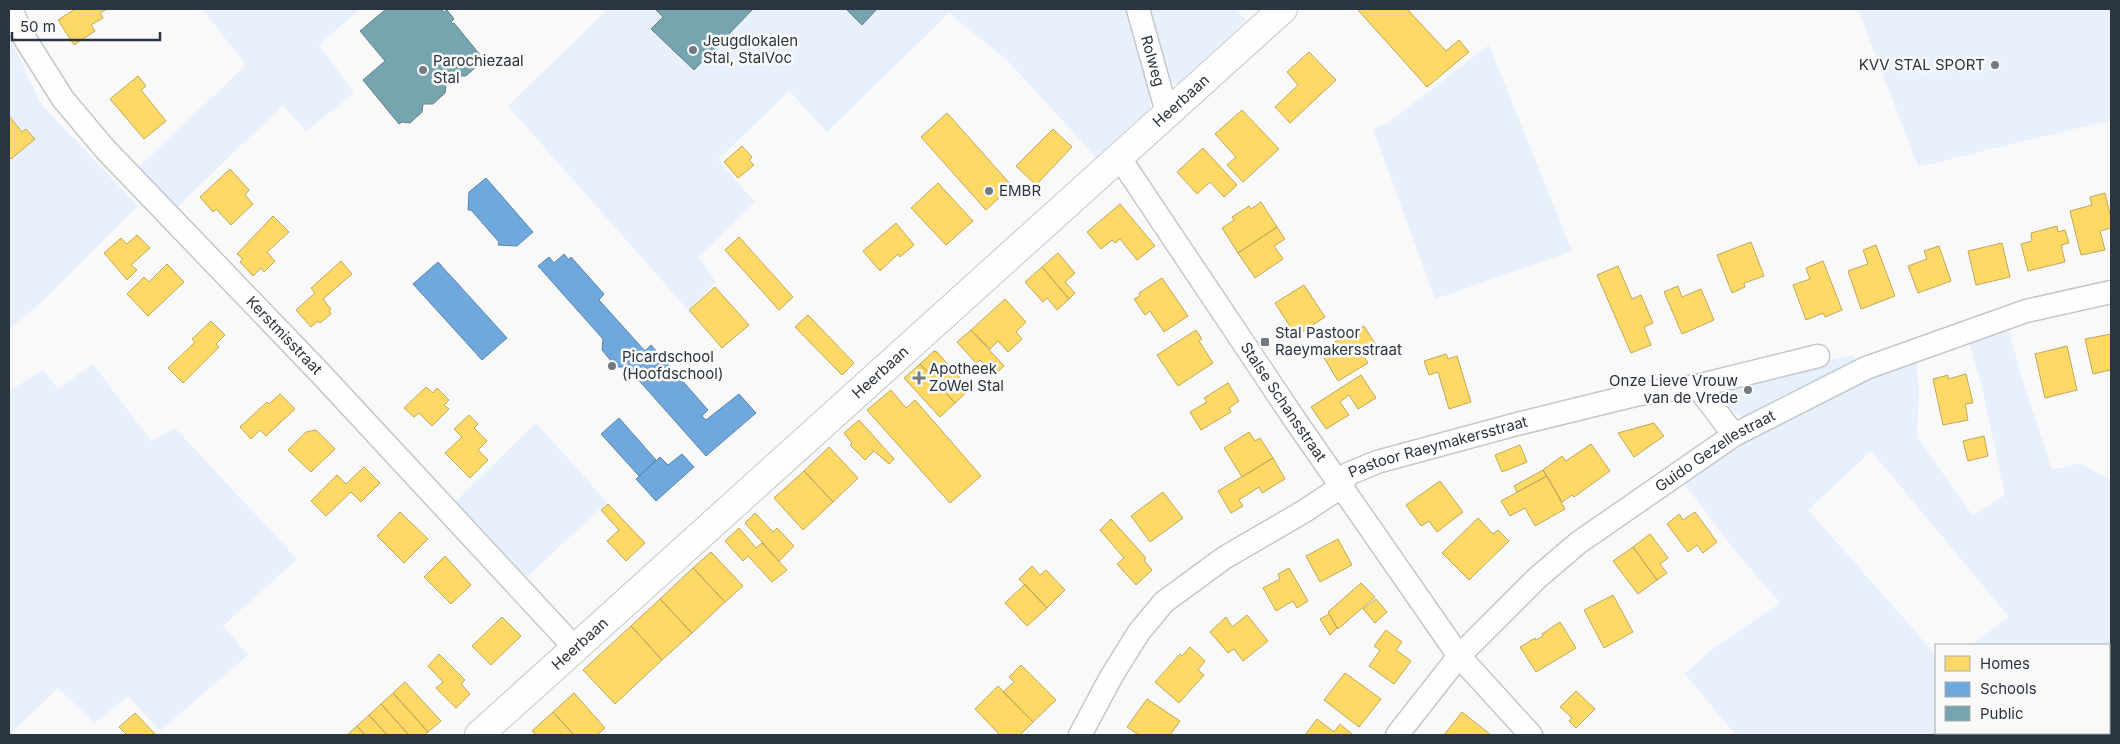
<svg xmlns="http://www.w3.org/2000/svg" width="2120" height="744" viewBox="0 0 2120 744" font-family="Inter,sans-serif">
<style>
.green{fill:#e7f0fc;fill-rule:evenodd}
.homes{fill:#ffd966;stroke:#bfa85b}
.schools{fill:#6fa8dc;stroke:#5b86ae}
.public{fill:#76a5af;stroke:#60838e}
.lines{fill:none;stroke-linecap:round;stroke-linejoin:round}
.street-casing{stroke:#c4c8cd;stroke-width:25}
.secondary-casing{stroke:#c4c8cd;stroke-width:30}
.street{stroke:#fefefe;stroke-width:22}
.secondary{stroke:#fefefe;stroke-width:28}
.poi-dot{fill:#737a81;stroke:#f9f9f9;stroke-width:2}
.labels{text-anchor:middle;stroke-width:5;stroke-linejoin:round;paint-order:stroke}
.poi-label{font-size:15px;fill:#2b3541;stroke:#f9f9f9;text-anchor:start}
.street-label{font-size:15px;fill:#2b3541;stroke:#f9f9f9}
</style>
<rect width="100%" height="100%" fill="#f9f9f9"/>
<path class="green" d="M202,9H360L319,45L354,93L306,131L283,105L175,209L136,170L246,65Z
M608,9H1128L1150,91V109L1096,157L1006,59L949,13L827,132L789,91L718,160L755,202L698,257L716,282L688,310L508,106Z
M1147,9H1236L1247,21L1177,84L1169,80Z
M1858,9H2111V120L1918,167Z
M9,36L41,104L138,206L45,299L9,329Z
M1489,45L1572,251L1435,299L1373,129L1388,123Z
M2008,327L2020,372L2052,470L2080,463L2111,480V735H1736L1685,674L1710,651L1780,603L1732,547L1680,478L1781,419L1916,358L1919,390L1917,437L1973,516L2005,495L1981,383L1968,339ZM1871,451L2009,617L1971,645H2109V733H1936V655L1808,510Z
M1852,355L1855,359L1854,364L1750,417C1736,417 1731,411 1724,401L1727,390L1742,381Z
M93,364L151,441L175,428L297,559L223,626L248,655L160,731L128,696L95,723L58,688L9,735V391L43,370L58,389Z
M536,423L607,502L527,577L455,502Z"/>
<path class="homes" d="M75,9H107L100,13L103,18L91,25L95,31L74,45L58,20Z
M1357,9H1407L1446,51L1459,40L1469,52L1427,87Z
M1309,52L1336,80L1290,123L1275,107L1298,85L1287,72Z
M138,76L146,86L141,90L166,121L144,139L110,99Z
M1242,110L1279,149L1243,182L1227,165L1236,157L1215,134Z
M947,113L1012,186L986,210L921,137Z
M9,116L22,132L26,129L35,139L11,159L9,156Z
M1053,129L1072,147L1036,185L1016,166Z
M742,146L752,157L749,160L754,165L738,178L724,162Z
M1203,148L1237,185L1224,197L1210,182L1197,194L1177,172Z
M230,169L249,190L245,195L253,204L231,225L216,209L213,212L200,197Z
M938,183L973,221L946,245L911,208Z
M2105,193L2111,218V228L2100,231L2105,250L2081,255L2070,211L2092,205L2090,197Z
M1261,202L1277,227L1238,253L1222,228L1234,220L1232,217L1249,206L1251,209Z
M1120,204L1155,246L1137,260L1120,239L1115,243L1112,240L1101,249L1087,232Z
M273,216L289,232L267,252L275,261L264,272L261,268L253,276L240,262L243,259L237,254Z
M896,223L914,245L900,257L898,254L880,271L863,251Z
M2057,226L2058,232L2065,230L2069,243L2061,245L2065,262L2028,271L2021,244L2032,241L2031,233Z
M1277,227L1285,239L1274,246L1283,259L1255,278L1238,253Z
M137,235L150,248L131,265L137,270L127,280L104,253L121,238L127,244Z
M739,237L793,297L779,310L725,250Z
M1751,242L1764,276L1744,283L1745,287L1732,293L1717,255Z
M2002,243L2010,277L1976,285L1968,251Z
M1876,245L1895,296L1861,309L1848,271L1868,264L1863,250Z
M1939,246L1951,281L1918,293L1908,266L1927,259L1924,251Z
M1058,253L1075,273L1065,282L1075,293L1069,299L1042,267Z
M341,261L352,274L323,299L331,309L329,311L331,314L320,323L318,321L311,327L296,310L315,293L311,288Z
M1823,261L1842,310L1825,317L1823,313L1806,320L1793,285L1810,279L1806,268Z
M167,264L184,282L148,316L127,294L144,277L149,282Z
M1618,266L1632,299L1641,295L1653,323L1644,327L1651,345L1631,353L1597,275Z
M1042,267L1069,299L1057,310L1047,298L1043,302L1025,282Z
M1162,278L1188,316L1164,332L1150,311L1145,315L1134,299L1140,296L1139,293Z
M1304,285L1325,317L1296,336L1275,303Z
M1678,286L1682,297L1701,289L1714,320L1682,334L1664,292Z
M715,287L749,325L722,348L689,310Z
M1005,299L1026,322L1016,332L1022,339L1008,352L998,341L990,349L971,330Z
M808,315L854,363L842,375L795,327Z
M211,321L225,335L216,344L219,347L183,383L168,368L195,342L192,339Z
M1364,326L1378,348L1364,357L1368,363L1338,381L1320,351L1349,333L1350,335Z
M971,330L1004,366L994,375L980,360L976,363L957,342Z
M1196,330L1202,339L1199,341L1213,363L1178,386L1157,355Z
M2111,334V375L2110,370L2093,374L2085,339Z
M2067,346L2077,390L2045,398L2035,354Z
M934,351L937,352L970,389L955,403L920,364Z
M1446,354L1448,359L1457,356L1471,402L1449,409L1438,372L1429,375L1424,361Z
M920,364L955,403L940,417L904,378Z
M1966,374L1973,403L1965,404L1968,420L1943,425L1933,379L1948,375V379Z
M1361,375L1376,398L1358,409L1349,395L1340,402L1349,415L1326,429L1311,407Z
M1228,383L1239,401L1229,408L1231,412L1201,430L1190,412L1207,402L1204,398Z
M426,387L433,393L437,388L449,400L444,405L449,409L432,426L419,413L414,417L404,408Z
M891,390L906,408L915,400L981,476L950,503L867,410Z
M280,394L295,409L266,436L260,430L251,439L240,427L267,402L269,404Z
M469,415L478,424L474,428L487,441L478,450L488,460L470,478L445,453L462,437L454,429Z
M859,420L894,459L889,464L874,451L865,460L850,445L852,443L844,433Z
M1654,423L1664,436L1634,457L1618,433Z
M316,430L335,449L311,472L288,450L306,432Z
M1249,432L1255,441L1260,438L1273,458L1242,477L1224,448Z
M1984,436L1988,456L1968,461L1963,441Z
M1591,444L1610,471L1574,497L1572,495L1562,502L1543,470L1562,456L1566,461Z
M1520,445L1527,462L1502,472L1495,455Z
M829,447L858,478L833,502L804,471Z
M1273,458L1285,479L1262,493L1259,487L1239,500L1243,506L1231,513L1218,491Z
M364,467L380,483L361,502L351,492L326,516L311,501L337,475L346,484Z
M1543,470L1547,476L1517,492L1514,486Z
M804,471L833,502L803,530L774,498Z
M1547,476L1565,509L1535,526L1525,508L1510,516L1501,501Z
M1440,481L1463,512L1437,532L1429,521L1421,526L1406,505Z
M1163,492L1183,518L1150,542L1131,516Z
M608,504L645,543L626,561L607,541L619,530L601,510Z
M400,512L428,539L404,563L377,536Z
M1695,512L1717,542L1703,553L1697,545L1688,552L1667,524L1679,514L1683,520Z
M755,513L773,532L777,528L794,546L779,561L745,523Z
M1478,518L1493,534L1498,530L1509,541L1469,580L1442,553Z
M1111,519L1146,558L1144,560L1152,570L1136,585L1117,564L1124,558L1100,530Z
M739,528L756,548L762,543L787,570L772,582L748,556L743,561L725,541Z
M1650,534L1668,558L1660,564L1667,573L1657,580L1633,547Z
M1338,539L1352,565L1320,582L1306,556Z
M1633,547L1657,580L1638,594L1613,561Z
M711,552L743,586L725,602L693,568Z
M445,556L471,585L451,604L424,577Z
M1032,566L1040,575L1046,570L1065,590L1047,608L1019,579Z
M693,568L725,602L692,633L660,599Z
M1289,568L1308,601L1297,608L1293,601L1276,611L1263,588L1280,579L1278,574Z
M1361,583L1375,597L1338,629L1328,612Z
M1025,584L1047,608L1027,626L1005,603Z
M1613,595L1633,632L1604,648L1584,610Z
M660,599L692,633L662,660L631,626Z
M1376,599L1387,612L1375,623L1363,609Z
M1329,614L1337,628L1330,635L1320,619Z
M1247,615L1268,641L1243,661L1234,649L1228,653L1210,632L1226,617L1232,627Z
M502,617L521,636L491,665L472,646Z
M1560,622L1576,648L1536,672L1520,647L1535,638L1536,640L1543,636L1542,634Z
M631,626L662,660L615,704L583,670Z
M1386,630L1402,642L1396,650L1411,661L1394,684L1369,666L1380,650L1374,646Z
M1190,647L1205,661L1198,670L1204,675L1179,703L1155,682L1180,654L1182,656Z
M439,654L465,680L461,684L470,694L456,708L436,688L443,682L428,666Z
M1021,665L1056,700L1033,722L1003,692L1014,682L1009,677Z
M1345,673L1381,699L1359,727L1324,700Z
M405,682L441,721L428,732L393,693Z
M998,686L1033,722L1020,735H1000L975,709Z
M1576,691L1595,709L1576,728L1569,721L1572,718L1560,707Z
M393,693L428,732L425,735H409L381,704Z
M574,693L605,728L597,735H574L553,712Z
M1147,699L1180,721L1170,735H1139L1127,727Z
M381,704L409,735H387L369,715Z
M553,712L574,735H536L532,731Z
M1462,712L1491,735H1444Z
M135,713L156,735H127L119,727Z
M369,715L387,735H365L357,726Z
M1317,719L1334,732L1340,724L1353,735H1305Z
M357,726L365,735H347Z"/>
<path class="schools" d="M486,178L533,232L517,246L498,245L499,242L471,210H468L469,192Z
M564,254L569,260L571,257L604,294L599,300L645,351L651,345L708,410L702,416L706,420L739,394L756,413L706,456L627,367H616L602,350L603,339L538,266L549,257L554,263Z
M438,262L507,338L482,360L413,284Z
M619,418L656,460L639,476L601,434Z
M682,454L694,467L656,501L636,479L660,457L668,465Z"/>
<path class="public" d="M386,9H441L444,12L447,10L454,19L451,22L453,24L454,23L481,56L479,58L478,65L466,76H458L446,85L445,93L433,104H423L422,112L410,123L402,122L399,124L363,80L385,61L360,31Z
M655,9H753L694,70L651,29L663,17Z
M846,9H877L862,25Z"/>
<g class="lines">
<g class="street-casing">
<g id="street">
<path id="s1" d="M11,9L22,34L63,99L105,149L321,374L575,648"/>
<path id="s2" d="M1138,9L1167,113"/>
<path id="s3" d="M1119,157L1295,420L1459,656L1531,735"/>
<path d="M1697,386L1818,356"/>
<path id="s4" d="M1080,735L1111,677L1139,632L1164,602L1224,558L1303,512L1341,487L1348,474L1377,462L1517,424L1639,394L1697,386L1734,435"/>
<path id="s5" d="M1397,735L1459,656L1536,579L1578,543L1734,435L1866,368L2026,311L2111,292"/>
</g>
</g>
<g class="secondary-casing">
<g id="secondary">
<path id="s6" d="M479,735L1283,9"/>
</g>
</g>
<use href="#street" class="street"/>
<use href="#secondary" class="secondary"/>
</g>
<g class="poi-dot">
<circle cx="693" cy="50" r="5"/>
<circle cx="1995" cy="65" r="5"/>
<circle cx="423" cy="70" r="5"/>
<circle cx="989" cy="191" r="5"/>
<rect x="1260" y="337" width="10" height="10" rx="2.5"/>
<circle cx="612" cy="366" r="5"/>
<path d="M916.5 370.5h5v5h5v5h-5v5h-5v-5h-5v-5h5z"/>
<circle cx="1748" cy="390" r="5"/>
</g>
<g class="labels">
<g class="poi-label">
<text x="703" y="46">Jeugdlokalen<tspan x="703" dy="17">Stal, StalVoc</tspan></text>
<text x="433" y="66">Parochiezaal<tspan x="433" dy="17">Stal</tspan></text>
<text x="1985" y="70" text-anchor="end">KVV STAL SPORT</text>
<text x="999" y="196">EMBR</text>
<text x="1275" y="338">Stal Pastoor<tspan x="1275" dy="17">Raeymakersstraat</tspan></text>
<text x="622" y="362">Picardschool<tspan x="622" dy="17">(Hoofdschool)</tspan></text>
<text x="929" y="374">Apotheek<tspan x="929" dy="17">ZoWel Stal</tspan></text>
<text x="1738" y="386" text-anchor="end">Onze Lieve Vrouw<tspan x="1738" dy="17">van de Vrede</tspan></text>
</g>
<g class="street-label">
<text dy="5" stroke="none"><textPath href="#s2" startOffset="54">Rolweg</textPath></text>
<text dy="5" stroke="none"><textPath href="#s6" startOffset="946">Heerbaan</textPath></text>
<text dy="5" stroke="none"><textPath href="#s1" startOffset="428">Kerstmisstraat</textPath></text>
<text dy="5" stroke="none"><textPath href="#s6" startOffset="541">Heerbaan</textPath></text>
<text dy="5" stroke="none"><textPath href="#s3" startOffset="295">Stalse Schansstraat</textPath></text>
<text dy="5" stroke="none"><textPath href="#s4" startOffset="478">Pastoor Raeymakersstraat</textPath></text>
<text dy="5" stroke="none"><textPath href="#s5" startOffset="430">Guido Gezellestraat</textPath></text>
<text dy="5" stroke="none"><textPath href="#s6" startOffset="136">Heerbaan</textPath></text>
</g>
</g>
<rect width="2120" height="744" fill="none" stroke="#2b3541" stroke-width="20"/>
<rect x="1935" y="644" width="175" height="90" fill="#f9f9f9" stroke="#a7abaf"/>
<rect x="1945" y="656" width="25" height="15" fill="#ffd966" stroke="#a7abaf"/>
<text x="1980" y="669" font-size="15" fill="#2b3541">Homes</text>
<rect x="1945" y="682" width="25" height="15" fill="#6fa8dc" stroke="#a7abaf"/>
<text x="1980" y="694" font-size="15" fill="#2b3541">Schools</text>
<rect x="1945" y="706" width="25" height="15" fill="#76a5af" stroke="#a7abaf"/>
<text x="1980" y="719" font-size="15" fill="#2b3541">Public</text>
<path d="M12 32v8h148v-8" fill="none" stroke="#2b3541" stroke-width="2.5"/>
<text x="20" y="32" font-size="15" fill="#2b3541" stroke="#f9f9f9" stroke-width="4" paint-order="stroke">50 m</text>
</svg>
